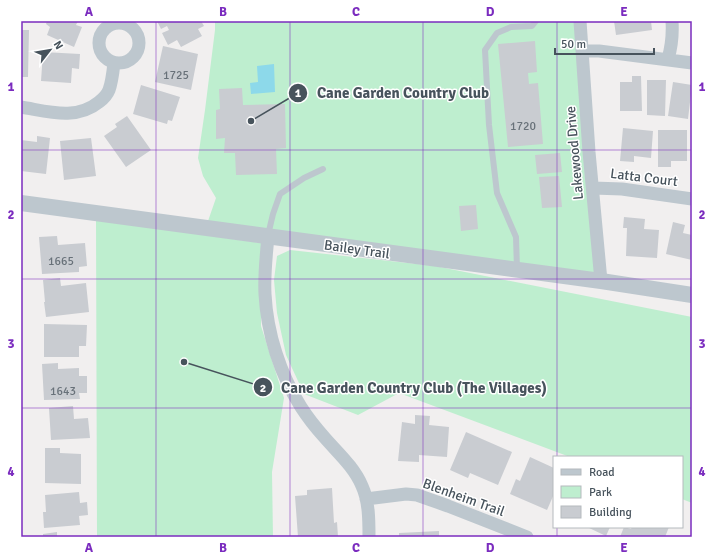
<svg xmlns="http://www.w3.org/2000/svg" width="713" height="558" viewBox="0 0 713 558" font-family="Signika,sans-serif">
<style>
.green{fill:#beeecf}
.water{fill:#8dd9ea}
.building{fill:#c9ccd1}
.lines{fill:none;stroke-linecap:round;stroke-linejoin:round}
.service{stroke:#bdc7ce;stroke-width:6}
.minor{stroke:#bdc7ce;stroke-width:13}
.tertiary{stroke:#bdc7ce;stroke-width:16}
.grid{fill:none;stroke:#7b2cbf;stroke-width:1;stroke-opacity:0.55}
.labels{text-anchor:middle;stroke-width:3;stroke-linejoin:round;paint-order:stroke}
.number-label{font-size:12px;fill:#687179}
.street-label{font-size:14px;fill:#47535c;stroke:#fff}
.leader{fill:none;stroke:#47535c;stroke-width:1.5}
.callout-dot{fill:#47535c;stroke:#fff;stroke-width:1.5}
.mark-label{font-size:12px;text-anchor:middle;font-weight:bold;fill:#fff}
.callout-label{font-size:15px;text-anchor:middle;font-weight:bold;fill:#47535c;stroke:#fff;stroke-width:3;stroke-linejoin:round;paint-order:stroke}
.neatline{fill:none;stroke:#7b2cbf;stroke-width:1.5}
.grid-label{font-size:13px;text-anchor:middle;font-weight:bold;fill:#7b2cbf}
</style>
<rect width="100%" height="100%" fill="#f1efef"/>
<path class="green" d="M215,21H580L600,274L208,221L216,198L203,176L198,158L205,110L215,30Z
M96,220L261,243V326L284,398L272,472L273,537H97Z
M290,250L435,266L692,317V503L682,499V457H570L399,393L358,415L304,394L286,355L277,313L274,280L277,256Z"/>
<path class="water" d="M274,64L275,92L251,94L250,83L258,82L257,66Z"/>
<path class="building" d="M47,21H78L76,25L82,27L74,47L47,35L50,27L46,24Z
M157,21H201L204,26L198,29L202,36L181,47L177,40L168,45L162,33L169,30L167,26L161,29Z
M614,21H651L652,30L616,35Z
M21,30H29L28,77H21Z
M535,41L537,72L528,73L529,84L538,83L543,144L508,147L498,44Z
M163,46L198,54L191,90L155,82Z
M43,52L80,54L79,69L72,68L71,83L41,81Z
M632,76H641L642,111H620V82H632Z
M647,80H666L665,116L647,115Z
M673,82L692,85L688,119L668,116Z
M141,85L180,97L172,121L168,120L167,124L133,114Z
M242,88L243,105L285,104L286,148L276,149L277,174L236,175L235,153H224L225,138L216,139V110L220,109L219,89Z
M127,116L151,150L126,167L104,136L117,127L115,124Z
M623,128L653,131L651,158L634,156V162L620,161Z
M658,130H687V161H671V167H658Z
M37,136L50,138L46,174L21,171V140L37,142Z
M91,138L96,176L64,180L60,141Z
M560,153L562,172L537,174L535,155Z
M559,176L562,207L542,208L539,177Z
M476,205L478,229L461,231L459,206Z
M624,217L645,219L644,229L659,230L657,258L626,256L627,228H623Z
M673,222L685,225L683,233L692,235V260L666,254Z
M57,236L58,245L85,243L87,266L79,267V272L42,274L39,237Z
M60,278L61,286L86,283L89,312L46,317L44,302H45L43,280Z
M44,324L87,325L86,346H79V357H44Z
M58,363V369L79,368V376H87V393H79L80,399L44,400L42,364Z
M73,406L74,419L88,418L90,438L51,440L49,408Z
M415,415L430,416L429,425L449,427L447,457L419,455V462L398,461L402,422L415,424Z
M466,432L512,452L498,485L470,473L468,478L450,470Z
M45,448H60V453L81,454V484L45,483Z
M530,457L554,468V494L547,510L510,494L516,479L520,481Z
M332,488L334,523L337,522L338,537H298L295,496L307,495V490Z
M79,492L80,503L87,502L88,515L79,516L80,525L44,528L43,512H46L45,495Z
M587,527H610L606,536Z
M624,527L631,529L632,527H669L665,537H620Z
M439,531V537H399V533Z
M57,532V537H43V534Z"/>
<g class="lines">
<path class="service" d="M268,235L273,214L280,194L304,178L323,169
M517,269L516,237L497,193L489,125L485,50L497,33L511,27L532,26L536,21"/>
<path class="minor" d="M580,21L589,152L601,281
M99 43a20 20 0 1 1 40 0a20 20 0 1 1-40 0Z
M582,51H599L692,63
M668,59C672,45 673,36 672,21
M21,107C47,111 76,121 99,102C103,99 107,95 109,90C112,82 113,72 114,63
M593,188L622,189L692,199
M268,237C266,256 264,275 265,294C267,333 280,374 301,407C308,418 316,428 325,438C338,453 354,467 362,486C369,501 369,520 369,537
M366,499L406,494L417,495L448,506L527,537"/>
<path class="tertiary" d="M21,203L601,281L692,295"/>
</g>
<path class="grid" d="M156,21V537M290,21V537M423,21V537M557,21V457M21,150H692M21,279H692M21,408H692M557,527V537"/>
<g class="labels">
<g class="number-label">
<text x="176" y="79">1725</text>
<text x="523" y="130">1720</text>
<text x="61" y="265">1665</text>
<text x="63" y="395">1643</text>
</g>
<g class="street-label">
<text transform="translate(574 153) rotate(-95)" y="5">Lakewood Drive</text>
<text transform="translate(644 177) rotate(7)" y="5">Latta Court</text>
<text transform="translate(357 249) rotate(8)" y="5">Bailey Trail</text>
<text transform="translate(464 497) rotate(20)" y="5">Blenheim Trail</text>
</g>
</g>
<path class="leader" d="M251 121L298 93M184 362L263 387"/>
<g class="callout-dot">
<circle cx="251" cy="121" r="4"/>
<circle cx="184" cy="362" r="4"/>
<circle cx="298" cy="93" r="10"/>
<circle cx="263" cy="387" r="10"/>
</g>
<g class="mark-label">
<text x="298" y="97">1</text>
<text x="263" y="392">2</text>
</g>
<g class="callout-label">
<text x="403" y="98">Cane Garden Country Club</text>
<text x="414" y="393">Cane Garden Country Club (The Villages)</text>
</g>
<rect width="713" height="558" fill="none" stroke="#ffffff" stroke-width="44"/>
<rect x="553" y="456" width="130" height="72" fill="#ffffff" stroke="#b5babe"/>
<rect x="561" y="469" width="20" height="6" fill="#bdc7ce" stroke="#b5babe"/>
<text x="589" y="476" font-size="12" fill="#47535c">Road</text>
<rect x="561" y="486" width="20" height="12" fill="#beeecf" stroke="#b5babe"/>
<text x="589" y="496" font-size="12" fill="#47535c">Park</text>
<rect x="561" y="506" width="20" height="12" fill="#c9ccd1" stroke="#b5babe"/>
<text x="589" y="516" font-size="12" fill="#47535c">Building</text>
<g transform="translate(50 50) rotate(59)" stroke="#ffffff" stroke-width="3" paint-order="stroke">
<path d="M0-3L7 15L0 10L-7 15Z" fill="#47535c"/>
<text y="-6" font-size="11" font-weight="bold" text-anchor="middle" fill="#47535c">N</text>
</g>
<path d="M555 48v6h99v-6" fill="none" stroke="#47535c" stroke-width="2"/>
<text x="561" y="48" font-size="12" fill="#47535c" stroke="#ffffff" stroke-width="3" paint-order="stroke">50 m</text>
<rect x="22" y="22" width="669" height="514" class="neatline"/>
<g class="grid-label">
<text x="89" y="16">A</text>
<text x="223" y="16">B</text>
<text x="356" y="16">C</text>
<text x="490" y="16">D</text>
<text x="624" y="16">E</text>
<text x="11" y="91">1</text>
<text x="702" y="91">1</text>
<text x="11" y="219">2</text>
<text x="702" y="219">2</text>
<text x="11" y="348">3</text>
<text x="702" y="348">3</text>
<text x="11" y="476">4</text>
<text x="702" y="476">4</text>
<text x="89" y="552">A</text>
<text x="223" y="552">B</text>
<text x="356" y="552">C</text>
<text x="490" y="552">D</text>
<text x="624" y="552">E</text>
</g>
</svg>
